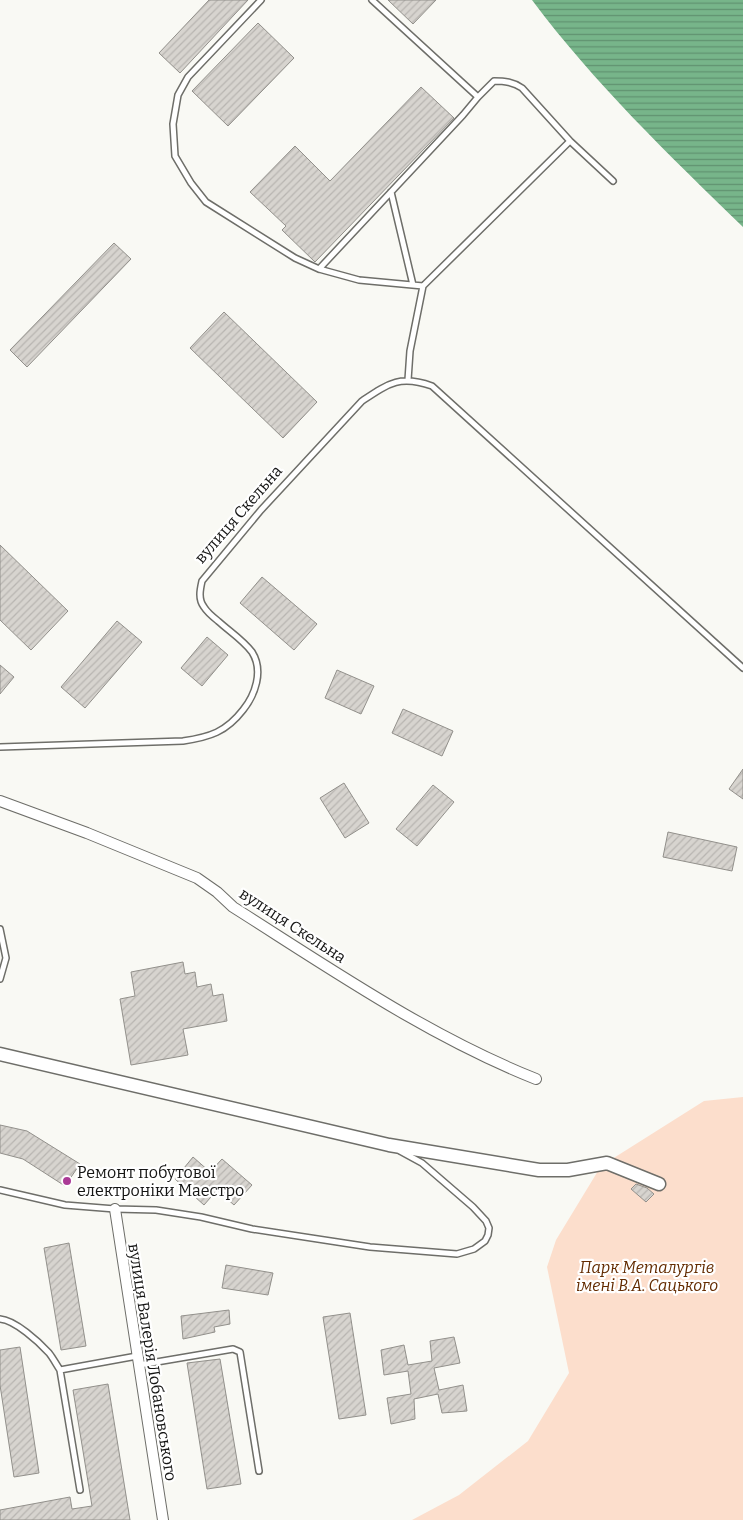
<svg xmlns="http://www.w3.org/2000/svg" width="743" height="1520" viewBox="0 0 743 1520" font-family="Bitter,serif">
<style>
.green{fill:#fcdecc}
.water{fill:url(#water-rules)}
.building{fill:url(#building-hatch);stroke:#92908b}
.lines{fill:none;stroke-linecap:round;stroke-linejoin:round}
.service-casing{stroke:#6e6e69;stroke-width:8}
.minor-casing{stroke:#6e6e69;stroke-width:12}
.tertiary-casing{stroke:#6e6e69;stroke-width:15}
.service{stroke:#fff;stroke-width:5}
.minor{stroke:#fff;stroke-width:10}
.tertiary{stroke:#fff;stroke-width:12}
.poi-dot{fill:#ab3a96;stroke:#fff;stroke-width:2}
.labels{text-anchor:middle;stroke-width:4.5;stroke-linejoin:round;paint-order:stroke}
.street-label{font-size:16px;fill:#151514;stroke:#fff}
.poi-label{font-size:16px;fill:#151514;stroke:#fff;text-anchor:start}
.park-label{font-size:16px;font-style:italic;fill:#632b00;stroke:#fff}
</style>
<defs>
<pattern id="water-rules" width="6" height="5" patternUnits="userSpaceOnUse" patternTransform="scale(1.25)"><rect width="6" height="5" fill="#77b58a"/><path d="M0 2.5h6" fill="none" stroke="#609270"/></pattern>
<pattern id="building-hatch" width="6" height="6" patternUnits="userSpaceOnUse" patternTransform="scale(1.25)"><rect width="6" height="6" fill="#d7d4cf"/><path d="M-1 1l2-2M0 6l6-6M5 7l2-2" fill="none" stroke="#b8b5b1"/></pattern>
</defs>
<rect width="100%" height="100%" fill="#f9f9f4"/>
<path class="green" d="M743,1097V1520H412L459,1495L528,1441L569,1373L547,1267L556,1240L601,1166L704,1101Z"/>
<path class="water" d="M532,0H743V227C669,155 594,83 532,0Z"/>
<path class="building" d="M209,0H248L180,73L159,53Z
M388,0H436L413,24Z
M258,23L294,58L228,126L192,91Z
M421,87L454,118L315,262L282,230L286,226L250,192L295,146L330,181Z
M114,243L131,259L27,367L10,350Z
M224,312L317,402L283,438L190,348Z
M0,545L68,611L31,650L0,620Z
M262,577L317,624L294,650L240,603Z
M117,621L142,642L85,708L61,687Z
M207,637L228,655L202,686L181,668Z
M0,665L14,677L0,694Z
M337,670L374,686L361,714L325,698Z
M403,709L453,731L442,756L392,733Z
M743,769V799L729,789Z
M344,783L369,823L345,838L320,798Z
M433,785L454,802L417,846L396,829Z
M668,832L737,847L732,871L663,857Z
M183,962L185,974L195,972L197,987L211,984L213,996L223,994L227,1021L183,1029L188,1055L131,1065L120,999L135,996L131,972Z
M0,1125L27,1131L80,1164L65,1186L23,1159L0,1153Z
M193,1157L210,1172L222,1159L252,1185L234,1205L217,1190L204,1205L175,1179Z
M636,1184L647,1188L654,1194L646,1202L631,1189Z
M69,1243L86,1346L61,1350L44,1248Z
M226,1265L273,1273L268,1295L222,1288Z
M229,1310L230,1324L214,1327L215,1332L183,1339L181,1316Z
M350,1313L366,1415L339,1419L323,1317Z
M454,1337L460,1363L434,1368L439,1390L463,1385L467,1411L442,1413L438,1394L414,1399L415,1419L391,1424L387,1398L411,1394L408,1371L384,1375L381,1350L404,1345L408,1365L432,1361L430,1341Z
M20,1347L39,1473L14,1477L0,1385V1350Z
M220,1359L241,1484L207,1489L187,1363Z
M108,1384L130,1520H0V1510L70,1497L72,1509L92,1506L73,1390Z"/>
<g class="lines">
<g class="service-casing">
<path id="service" d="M261,0L188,77L178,95L173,124L175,156L191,183L206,202L295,258L319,269L359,280L423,286
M372,0L478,97
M391,192L413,285
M319,269L463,115L478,97L494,81C505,81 513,82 522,88L570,141L613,181
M408,380L410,351L423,286L570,141
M0,747L183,741C210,737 226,732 243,710C255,695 264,671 252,652C243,640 229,631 218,621C213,617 207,612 204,607C198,599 200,590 202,581L261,510L362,401C389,383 400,375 432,386L743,668
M0,929L6,958L0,979
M0,1190L65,1205L115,1209L156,1210L201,1217L252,1229L370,1247L457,1254L474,1249L485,1241L488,1235L489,1228L486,1221L473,1207L422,1163L400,1151
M0,1319C15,1320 39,1342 49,1353C53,1358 56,1364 60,1370
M139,1365L233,1349L240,1352L259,1471
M80,1490L60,1370L137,1356"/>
</g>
<g class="minor-casing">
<path id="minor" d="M0,801L87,833L197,878L217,892L233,907C331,969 428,1036 536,1079
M115,1209L163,1520"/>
</g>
<g class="tertiary-casing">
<path id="tertiary" d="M0,1054L389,1145L539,1170H568L607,1163L659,1184"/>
</g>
<use href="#service" class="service"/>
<use href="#minor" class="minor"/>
<use href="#tertiary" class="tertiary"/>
</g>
<circle class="poi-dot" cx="67" cy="1181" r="5"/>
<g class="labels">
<g class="street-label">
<text transform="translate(238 514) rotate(-49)" y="6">вулиця Скельна</text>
<text transform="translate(293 925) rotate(33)" y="6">вулиця Скельна</text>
<text transform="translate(153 1362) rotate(81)" y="6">вулиця Валерія Лобановського</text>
</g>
<g class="poi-label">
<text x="77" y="1178">Ремонт побутової<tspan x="77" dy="18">електроніки Маестро</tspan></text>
</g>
<g class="park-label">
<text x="647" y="1273">Парк Металургів<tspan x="647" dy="18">імені В.А. Сацького</tspan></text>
</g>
</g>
</svg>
